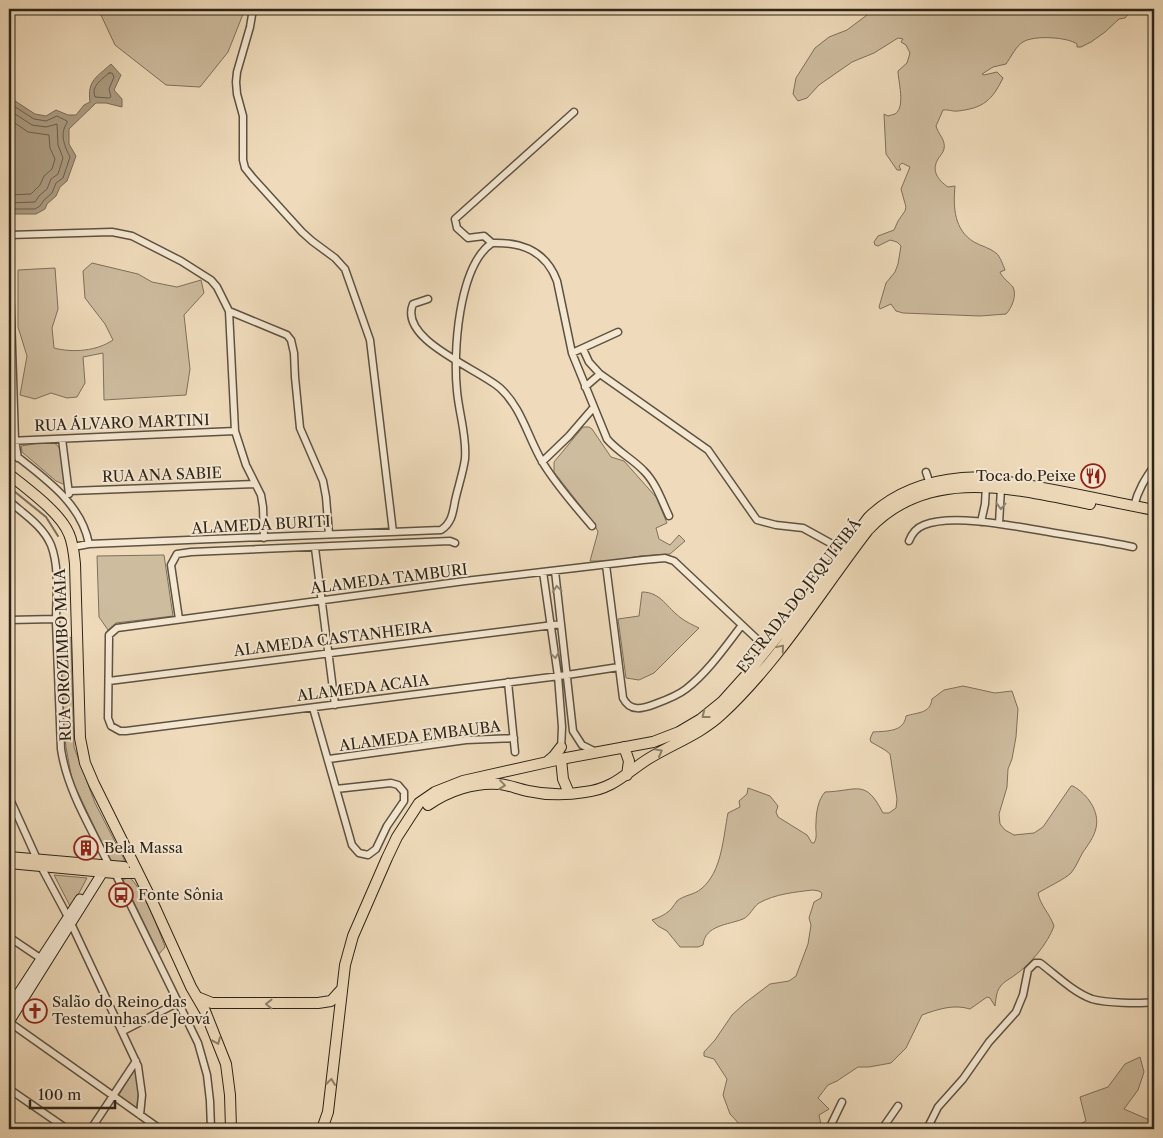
<svg xmlns="http://www.w3.org/2000/svg" width="1163" height="1138" viewBox="0 0 1163 1138" font-family="'Libre Caslon Text',serif">
<style>
.green{fill:#cebc9f;stroke:#7e705c}
.water{fill:#ad9d84;stroke:#7a6d59}
.lines{fill:none;stroke-linecap:round;stroke-linejoin:round}
.shore{stroke:#6d604e;stroke-width:1}
.stream{stroke:#7a6d59;stroke-width:2}
.street-casing{stroke:#5e5241;stroke-width:9}
.secondary-casing{stroke:#2d2418;stroke-width:11}
.primary-casing{stroke:#2d2418;stroke-width:12}
.street{stroke:#f5e8d3;stroke-width:6}
.secondary{stroke:#f5e8d3;stroke-width:9}
.primary{stroke:#efdbbb;stroke-width:10}
.oneway{stroke:#918676}
.oneway2{stroke:#8e806a}
.labels{text-anchor:middle;stroke-width:4;stroke-linejoin:round;paint-order:stroke}
.street-label{font-size:15px;fill:#2d2418;stroke:#f5e8d3}
.poi-label{font-size:15px;fill:#2d2418;stroke:#f5e8d3;text-anchor:start}
</style>
<rect width="100%" height="100%" fill="#efdbbb"/>
<filter id="stains"><feTurbulence type="fractalNoise" baseFrequency=".004" numOctaves="4"/><feColorMatrix values="0 0 0 0 .2 0 0 0 0 .09 0 0 0 0 .02 0 0 0 .5 -.17"/></filter>
<radialGradient id="worn" r=".72"><stop offset=".6" stop-color="#630" stop-opacity="0"/><stop offset="1" stop-color="#630" stop-opacity=".3"/></radialGradient>
<path class="green" d="M104,9H245L228,52L200,87L166,85L115,45L101,15Z
M875,9H1133L1125,18L1119,19L1105,32L1091,42L1081,47H1077V44C1068,37 1033,35 1023,42C1016,46 1011,57 1006,64L993,67L982,74L984,75L997,72L1003,78C992,100 984,108 958,111C953,112 948,109 943,110L936,126C938,134 946,140 944,149C943,153 940,156 938,159C931,171 938,180 948,187L955,186C953,207 954,230 974,242C981,246 990,248 996,253C1000,256 1003,265 1005,270L1000,272C1003,279 1009,282 1013,287C1017,295 1012,308 1006,314L980,316L903,313L896,311L891,304L880,309L879,307L886,283L895,272L898,264L901,246L897,242L890,240L878,246L875,245L874,242L878,236L894,230L898,221L905,211L906,207L901,189L910,167L902,163L899,166L901,170H897L886,154L884,114L888,116C890,115 893,115 895,114C906,107 898,81 898,71L907,63L910,53L906,45L901,42L903,39L898,38L874,53L852,62L819,85L807,98L798,101L793,94L796,78L815,48L829,37L847,30Z
M92,263L138,274L152,282L177,287L201,280L204,293L184,315L190,369L186,395L104,400L103,353L83,357L85,383L77,397L67,398L51,393L35,399L20,395L27,356L18,327V270L55,268L58,309L52,328L54,348C73,353 97,351 113,340L105,324L85,298L83,271Z
M583,427H589L592,429L611,457L624,461L656,497L667,523L656,528L659,539L670,545L679,535L685,541L670,554L640,556L611,561H590L598,532L594,523L554,472V462Z
M51,441C66,448 64,467 66,481L63,484L56,481L22,452L21,446Z
M164,555L173,616L116,623L108,630L99,617L97,556Z
M642,592C661,592 667,608 681,618C686,622 693,625 699,628L654,673L639,680L626,678L618,619L639,616Z
M71,637L74,747L95,803L125,861L111,862L72,780L66,747L62,713L61,643Z
M963,686L995,693L1012,691L1018,709L1016,737L1012,759L1008,769L1007,787L999,814L1000,824L1005,830L1014,835L1034,833L1043,827L1071,786H1073C1087,794 1100,811 1096,828C1094,837 1088,845 1083,852C1079,859 1076,867 1071,873C1065,879 1046,888 1038,893C1040,905 1050,914 1054,926C1048,943 1030,965 1015,975C1010,979 1004,981 1000,987C996,992 996,1000 995,1006L990,998L987,997L970,1009C954,1004 938,1009 922,1015L906,1048L891,1063L869,1067H858L837,1081L828,1085L818,1098L829,1109L819,1115L822,1129H744L730,1114L723,1095L727,1079L714,1059L704,1056V1052L715,1040L732,1015L745,1003L770,984L789,981L796,976L808,944L811,925L809,918L814,902L821,898L822,893L819,891L813,890C795,892 775,894 759,903C753,907 750,916 743,919C728,925 705,925 703,945L698,947H680L667,931L658,926L652,920C660,917 667,914 672,908C674,906 675,903 677,901C684,895 694,895 701,889C722,872 723,838 728,813L740,807L739,801L747,794L748,788L770,796L778,806L776,812L778,817L807,835L812,843H814C818,837 815,830 816,823C816,813 818,800 825,792C858,791 865,778 883,813H889L896,808L897,799L890,754L885,750L871,742L870,739L873,732C887,731 904,732 906,716C918,712 930,714 932,699L944,690Z
M54,875L87,878L71,908Z
M129,877C143,888 159,930 165,947L159,954L123,880Z
M1140,1057L1144,1072L1138,1090L1124,1109L1154,1122V1129H1070L1086,1121L1080,1097L1108,1087L1125,1064Z
M135,1069L139,1090L136,1112L117,1098Z"/>
<path class="water" d="M111,64L121,75L114,90L122,99V107L106,103H96L69,129V144L76,156L67,181L60,187L56,196L47,204L45,209L36,214H9V97L35,114L46,116L56,110L68,115H76L84,105L90,102C87,80 97,77 111,64Z"/>
<g class="lines">
<path class="shore" d="M109,73H112L114,77L109,89L111,97L109,98L95,97C91,86 101,80 109,73Z
M9,103L34,119L46,121L57,116L67,121V123C59,134 65,147 70,157L63,178L56,183L52,193L44,200L40,206L35,209H9
M9,110L32,125L46,127L57,124L58,145L63,158L58,174L51,179L47,189L39,196L35,202L9,203
M9,119L28,132L49,135L50,148L55,159L52,169L44,176L40,185L31,194L9,195"/>
<path class="stream" d="M9,487L46,517L58,536"/>
<g class="street-casing">
<path id="street" d="M253,9L250,27L237,72L236,82L237,94L243,116V160L245,168L253,178L302,232L312,241L335,258L345,269L370,340L393,532
M9,235L112,232L132,236L181,261L211,280L217,287L229,311L235,431L246,465L261,495L263,507L264,538
M492,243C522,242 546,251 557,281L572,353L607,439C618,452 633,459 644,471C656,483 662,501 669,516
M492,243L484,236L468,238L457,228L455,219L574,112
M9,253L15,440L18,458
M428,299L413,304C398,340 479,369 500,388C522,408 528,438 543,463C557,486 575,506 592,526
M229,311L287,335L291,340L294,353L295,377L300,428L323,481L326,497L329,534
M583,349L589,362L600,374L708,450L757,520L776,525L803,528L843,550
M572,353L618,332
M585,387L600,374
M62,439L69,494
M9,441L235,431
M9,450C41,476 81,501 89,544
M542,462L569,436L594,407
M926,472L930,484
M70,491L255,484
M9,501C24,514 43,526 51,545C60,569 56,597 56,622C58,664 59,707 61,749C67,790 91,828 109,865L115,873L198,1043L207,1075L210,1101L211,1129
M1134,506C1138,490 1145,479 1154,466
M981,522L985,504L986,486
M999,524L1001,488
M909,541C912,533 916,528 924,525C954,513 1018,527 1049,532C1077,537 1105,541 1133,547
M73,547L89,544L441,530C452,523 453,512 455,501C458,487 463,473 465,459C467,436 459,414 457,391C453,354 458,266 492,243
M315,548L335,705
M606,565L623,698C630,712 642,709 655,704C666,700 677,696 686,689C708,672 725,647 742,625
M555,571L573,731L582,745L594,751
M543,572L558,676L562,727L561,750
M179,619L171,565L177,554L191,552L450,541L455,543
M9,620L56,619
M619,667L567,675L126,731H120L111,726L108,718L109,639V635L117,628L465,581L643,560L665,558L674,561L759,641
M109,681L561,624
M508,682L515,752
M313,708L352,845L359,853L368,855L376,849L387,826L404,801V792L398,785L391,783L336,789
M329,759L466,740L514,738
M9,797L37,859L68,917L138,1066L142,1095L140,1115
M9,937L43,960
M9,1022L160,1129
M123,1031L179,1002
M9,1089L67,1129
M357,1128L363,1129
M91,1129L136,1061
M829,1129L842,1102
M882,1129L898,1106
M927,1129L938,1107L963,1079L989,1042L1016,1012L1023,995L1028,970L1035,963H1040C1056,975 1073,992 1092,999C1106,1003 1139,1004 1154,1002"/>
</g>
<g class="secondary-casing">
<path id="secondary" d="M9,1008L80,899
M9,1022L106,867"/>
</g>
<g class="primary-casing">
<path id="primary" d="M9,474C27,489 60,512 69,534C73,543 74,554 75,564L80,738L85,763L94,784L152,901L191,987L205,1011L226,1064L230,1095L231,1129
M624,747L629,761L627,775
M561,759L563,779L569,793
M548,761L554,756L561,747
M428,805C448,791 474,782 499,784C509,785 518,789 528,791C546,795 568,795 585,792C613,789 626,773 648,759C672,744 701,734 722,714C779,661 821,591 868,530C928,465 1015,489 1090,504
M9,857L124,867
M9,863L115,873H138
M197,997L212,1003H318L331,1001L341,990
M322,1129L328,1112L345,965L353,936L387,858L397,837L419,803L435,792L463,781L561,759L653,742L679,732L701,719L722,702L748,673L789,622L869,517C894,493 928,481 962,478C981,476 997,480 1015,483C1062,491 1108,501 1154,510"/>
</g>
<use href="#street" class="street"/>
<use href="#secondary" class="secondary"/>
<use href="#primary" class="primary"/>
</g>
<defs><path id="oneway-chevron" d="M-2-3.5L2.5 0L-2 3.5" fill="none" stroke-width="1.6" stroke-linecap="round" stroke-linejoin="round" transform="scale(1.25)"/></defs>
<g class="oneway">
<use href="#oneway-chevron" transform="translate(1001 506) rotate(92)"/>
<use href="#oneway-chevron" transform="translate(557 589) rotate(-97)"/>
<use href="#oneway-chevron" transform="translate(555 655) rotate(82)"/>
</g>
<g class="oneway2">
<use href="#oneway-chevron" transform="translate(781 648) rotate(-50)"/>
<use href="#oneway-chevron" transform="translate(705 715) rotate(142)"/>
<use href="#oneway-chevron" transform="translate(659 752) rotate(-29)"/>
<use href="#oneway-chevron" transform="translate(502 785) rotate(7)"/>
<use href="#oneway-chevron" transform="translate(269 1004) rotate(-179)"/>
<use href="#oneway-chevron" transform="translate(217 1041) rotate(67)"/>
<use href="#oneway-chevron" transform="translate(331 1082) rotate(-84)"/>
</g>
<defs>
<g id="restaurant-ring" transform="scale(1.25)"><circle r="9.5" fill="#f5e8d3" stroke="#8f2418" stroke-width="1.5"/><path d="M-5-6h1v4h1v-4h1v4h1v-4h1v5L-1.5 .5V6h-2V.5L-5-1ZM5-6V6H3V1.5H1.5Q1.5-4 5-6Z" fill="#8f2418"/></g>
<g id="building-ring" transform="scale(1.25)"><circle r="9.5" fill="#f5e8d3" stroke="#8f2418" stroke-width="1.5"/><path d="M-4-6H4V6H1V3H-1V6H-4ZM-2.5-4.3h1.7v1.8h-1.7ZM.8-4.3h1.7v1.8H.8ZM-2.5-1h1.7V.8h-1.7ZM.8-1h1.7V.8H.8Z" fill="#8f2418"/></g>
<g id="bus-ring" transform="scale(1.25)"><circle r="9.5" fill="#f5e8d3" stroke="#8f2418" stroke-width="1.5"/><path d="M-5-6H5V4H4V6H2V4H-2V6H-4V4H-5ZM-3.5-4V0h7V-4ZM-3.5 1.2v1.5H-2V1.2ZM2 1.2v1.5H3.5V1.2Z" fill="#8f2418"/></g>
<g id="church-ring" transform="scale(1.25)"><circle r="9.5" fill="#f5e8d3" stroke="#8f2418" stroke-width="1.5"/><path d="M-1.2-6h2.4v3.5h3.3v2.4h-3.3V6h-2.4V-.1h-3.3v-2.4h3.3Z" fill="#8f2418"/></g>
</defs>
<g fill-rule="evenodd">
<use href="#restaurant-ring" x="1093" y="476"/>
<use href="#building-ring" x="86" y="848"/>
<use href="#bus-ring" x="121" y="895"/>
<use href="#church-ring" x="35" y="1011"/>
</g>
<g class="labels">
<g class="street-label">
<text transform="translate(122 423) rotate(-2)" y="5">RUA ÁLVARO MARTINI</text>
<text transform="translate(162 475) rotate(-2)" y="5">RUA ANA SABIE</text>
<text transform="translate(261 525) rotate(-3)" y="5">ALAMEDA BURITI</text>
<text transform="translate(389 579) rotate(-7)" y="5">ALAMEDA TAMBURI</text>
<text transform="translate(799 596) rotate(-52)" y="5">ESTRADA DO JEQUITIBÁ</text>
<text transform="translate(333 639) rotate(-7)" y="5">ALAMEDA CASTANHEIRA</text>
<text transform="translate(63 655) rotate(-92)" y="5">RUA OROZIMBO MAIA</text>
<text transform="translate(363 688) rotate(-7)" y="5">ALAMEDA ACAIA</text>
<text transform="translate(420 736) rotate(-7)" y="5">ALAMEDA EMBAUBA</text>
</g>
<g class="poi-label">
<text x="1076" y="481" text-anchor="end">Toca do Peixe</text>
<text x="104" y="853">Bela Massa</text>
<text x="138" y="900">Fonte Sônia</text>
<text x="52" y="1007">Salão do Reino das<tspan x="52" dy="17">Testemunhas de Jeová</tspan></text>
</g>
</g>
<rect width="1163" height="1138" fill="none" stroke="#efdbbb" stroke-width="30"/>
<rect x="10" y="10" width="1143" height="1118" fill="none" stroke="#2d2418" stroke-width="2.5"/>
<rect x="15" y="15" width="1133" height="1108" fill="none" stroke="#2d2418"/>
<path d="M30 1100v8h85v-8" fill="none" stroke="#2d2418" stroke-width="2.5"/>
<text x="38" y="1100" font-size="15" fill="#2d2418" stroke="#f5e8d3" stroke-width="4" paint-order="stroke">100 m</text>
<rect width="100%" height="100%" filter="url(#stains)"/>
<rect width="100%" height="100%" fill="url(#worn)"/>
</svg>
